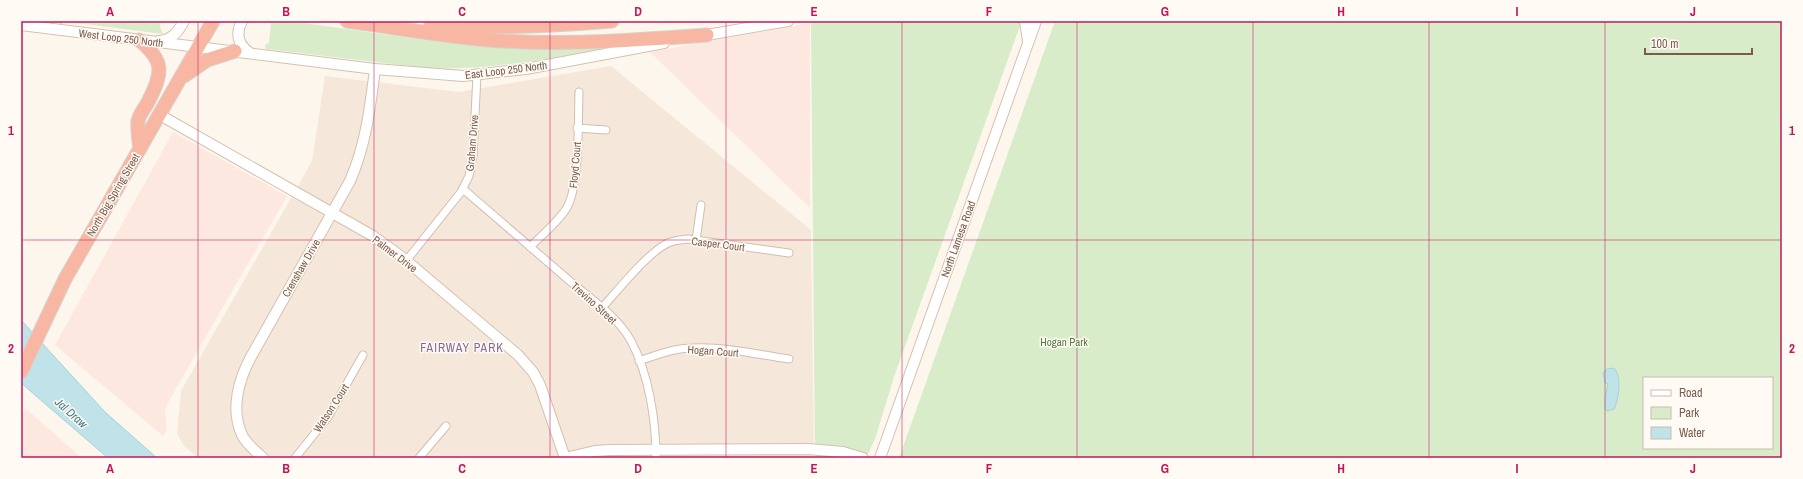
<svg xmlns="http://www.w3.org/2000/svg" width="1803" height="479" viewBox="0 0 1803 479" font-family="'Archivo Narrow',sans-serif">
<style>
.residential{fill:#f5e8da}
.commercial{fill:#fde8e0}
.green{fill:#d8ecc9;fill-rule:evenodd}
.water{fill:#bfe3e8;stroke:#a5d3da}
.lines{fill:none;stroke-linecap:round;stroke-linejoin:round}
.stream{stroke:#a5d3da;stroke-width:2}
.street-casing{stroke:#d1beb0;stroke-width:9}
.secondary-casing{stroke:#d6c0b0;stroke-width:12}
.highway-casing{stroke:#dad1cd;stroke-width:15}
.street{stroke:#fff;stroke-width:7}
.secondary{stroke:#fff;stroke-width:10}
.highway{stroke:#f7b7a3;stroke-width:13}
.grid{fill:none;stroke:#c2185b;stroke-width:1;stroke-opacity:0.55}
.labels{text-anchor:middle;stroke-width:3;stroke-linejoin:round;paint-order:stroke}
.street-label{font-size:11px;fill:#7a5c4d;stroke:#fffaf3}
.park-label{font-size:11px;fill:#537a41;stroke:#fffaf3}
.neighbourhood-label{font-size:12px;letter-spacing:1px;fill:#846695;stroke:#fffaf3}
.water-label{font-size:12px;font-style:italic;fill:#437c86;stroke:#fffaf3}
.neatline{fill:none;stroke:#c2185b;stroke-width:1.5}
.grid-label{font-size:13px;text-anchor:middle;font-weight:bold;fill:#c2185b}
</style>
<rect width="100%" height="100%" fill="#fdf6ec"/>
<path class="residential" d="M611,66L811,230L814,458H198L184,446L177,434L181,391L312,161L325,76L459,92Z"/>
<path class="commercial" d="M810,23V208L650,52Z
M173,132L287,196L170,399L165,410L167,430L163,436L55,345Z
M25,408L82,458H21V419Z"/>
<path class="green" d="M45,21H161L160,27L163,34L85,24Z
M271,21H287C355,29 423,42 492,47C532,50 573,47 614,47C549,58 492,71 426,68L266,49L265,45L269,43Z
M811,21H1020L1021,23L894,377L875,439L866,458H815Z
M1055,21H1782V458H899ZM1644,378H1772V448H1644Z"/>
<path class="water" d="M21,320L105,412L157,458H108L21,383Z
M1614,368C1622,377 1619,399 1614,409L1607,411L1605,409V398L1608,384L1605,383L1603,373L1607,369Z"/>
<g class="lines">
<path class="stream" d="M61,23V21"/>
<g class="street-casing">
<path id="street" d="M577,128L606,130
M463,189C499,220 535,251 571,282C591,299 618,317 631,341C649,374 656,421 656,458
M696,240L701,205
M530,247C542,235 557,223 566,209C580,188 578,120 579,92
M406,261L461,192L469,176L473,156L477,75
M602,308C618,290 646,255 666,244C673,240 680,240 688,239L789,253
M639,361C657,355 674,348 693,348C722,346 760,355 789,359
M295,458L328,417L363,355
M419,458L446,426"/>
</g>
<g class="secondary-casing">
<path id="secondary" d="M242,21C235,34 238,45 250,53
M1025,21L1028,41
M21,25L375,69L463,76L526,69L664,43
M701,36L788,21
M159,41C172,40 178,32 184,21
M160,115L373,236L402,257L518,355L533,372L540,385L565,458
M263,458C256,451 247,445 242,435C230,409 239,378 252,355L350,181C366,144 370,108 375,69
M565,458L595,451L610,450L808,449L843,452L863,458
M880,458L1036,21"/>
</g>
<g class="highway-casing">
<path id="highway" d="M347,21C399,28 451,38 504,41C571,45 639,40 707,35
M431,25C491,29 552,26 612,21
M139,40C165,61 163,73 148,102C145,108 139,115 138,121C137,130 139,140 140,149
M184,76L207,60L235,51
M21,372L65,279L213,21"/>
</g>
<use href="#street" class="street"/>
<use href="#secondary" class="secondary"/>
<use href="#highway" class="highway"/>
</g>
<path class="grid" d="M198,21V458M374,21V458M550,21V458M726,21V458M902,21V458M1077,21V458M1253,21V458M1429,21V458M1605,21V458M21,240H1782"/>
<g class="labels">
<g class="street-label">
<text transform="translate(121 38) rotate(7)" y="4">West Loop 250 North</text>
<text transform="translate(506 70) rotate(-7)" y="4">East Loop 250 North</text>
<text transform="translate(472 143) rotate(-85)" y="4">Graham Drive</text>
<text transform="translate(575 165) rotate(-85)" y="4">Floyd Court</text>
<text transform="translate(113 195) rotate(-60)" y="4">North Big Spring Street</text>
<text transform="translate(958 239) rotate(-70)" y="4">North Lamesa Road</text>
<text transform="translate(718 244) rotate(7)" y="4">Casper Court</text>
<text transform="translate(395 254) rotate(37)" y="4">Palmer Drive</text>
<text transform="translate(301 268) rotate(-60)" y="4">Crenshaw Drive</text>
<text transform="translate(594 303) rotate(42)" y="4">Trevino Street</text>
<text transform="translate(713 351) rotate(4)" y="4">Hogan Court</text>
<text transform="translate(331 408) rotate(-57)" y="4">Watson Court</text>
</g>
<g class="park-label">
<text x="1064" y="346">Hogan Park</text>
</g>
<g class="neighbourhood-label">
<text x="462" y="352">FAIRWAY PARK</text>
</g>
<g class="water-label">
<text transform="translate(71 413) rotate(42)" y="4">Jal Draw</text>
</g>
</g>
<rect width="1803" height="479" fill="none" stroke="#fffaf3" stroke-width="44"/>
<rect x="1643" y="377" width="130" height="72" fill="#fffaf3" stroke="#cabbb1"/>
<rect x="1651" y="390" width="20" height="6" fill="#ffffff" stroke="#cabbb1"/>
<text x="1679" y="397" font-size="12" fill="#7a5c4d">Road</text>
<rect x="1651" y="407" width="20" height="12" fill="#d8ecc9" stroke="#cabbb1"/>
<text x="1679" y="417" font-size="12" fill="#7a5c4d">Park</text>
<rect x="1651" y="427" width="20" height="12" fill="#bfe3e8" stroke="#cabbb1"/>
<text x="1679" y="437" font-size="12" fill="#7a5c4d">Water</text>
<path d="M1645 48v6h107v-6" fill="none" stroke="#7a5c4d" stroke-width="2"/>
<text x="1651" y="48" font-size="12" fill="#7a5c4d" stroke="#fffaf3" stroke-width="3" paint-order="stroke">100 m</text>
<rect x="22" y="22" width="1759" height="435" class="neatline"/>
<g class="grid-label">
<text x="110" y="16">A</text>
<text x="286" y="16">B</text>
<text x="462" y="16">C</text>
<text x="638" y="16">D</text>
<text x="814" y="16">E</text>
<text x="989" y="16">F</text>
<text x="1165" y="16">G</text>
<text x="1341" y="16">H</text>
<text x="1517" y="16">I</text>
<text x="1693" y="16">J</text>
<text x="11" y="135">1</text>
<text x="1792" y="135">1</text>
<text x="11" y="353">2</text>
<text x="1792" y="353">2</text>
<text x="110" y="473">A</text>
<text x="286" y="473">B</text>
<text x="462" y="473">C</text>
<text x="638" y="473">D</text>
<text x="814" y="473">E</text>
<text x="989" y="473">F</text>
<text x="1165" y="473">G</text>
<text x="1341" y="473">H</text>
<text x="1517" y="473">I</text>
<text x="1693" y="473">J</text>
</g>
</svg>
